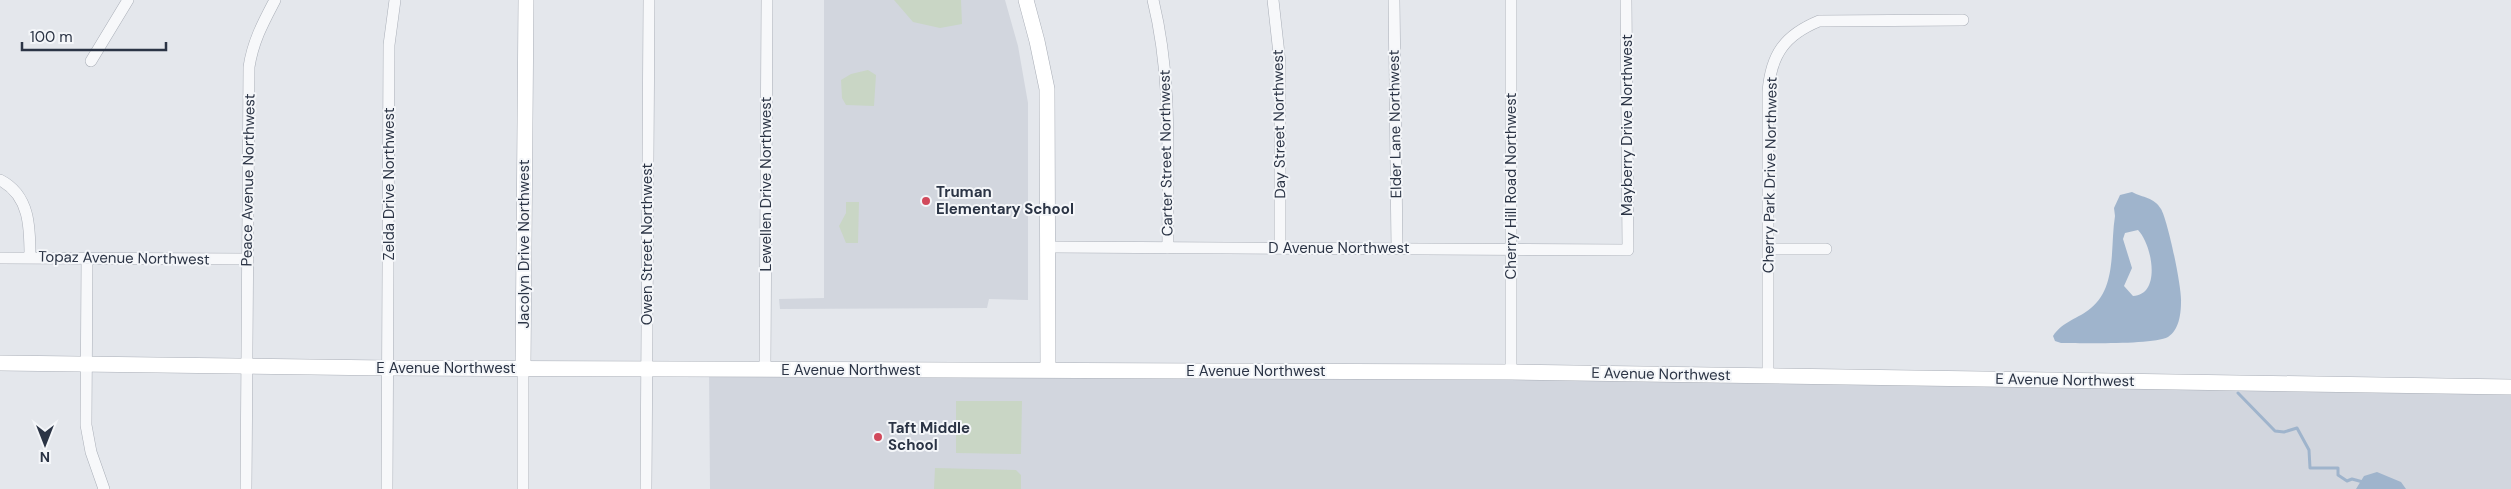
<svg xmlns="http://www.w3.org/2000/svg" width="2511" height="489" viewBox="0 0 2511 489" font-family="'DM Sans',sans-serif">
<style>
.built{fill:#d2d6de}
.green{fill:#c9d6c5}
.water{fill:#9fb4cc;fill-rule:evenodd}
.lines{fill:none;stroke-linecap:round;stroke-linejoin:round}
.stream{stroke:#9fb4cc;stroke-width:3}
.street-casing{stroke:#a9aeb7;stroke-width:12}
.secondary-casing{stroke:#a9aeb7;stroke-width:16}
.street{stroke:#f7f8fa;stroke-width:11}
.secondary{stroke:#fff;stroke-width:15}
.poi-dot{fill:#d1495b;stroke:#f4f6f9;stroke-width:2}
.labels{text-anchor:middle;stroke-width:4;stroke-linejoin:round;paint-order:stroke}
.street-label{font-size:15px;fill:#2b3445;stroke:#f4f6f9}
.poi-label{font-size:15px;font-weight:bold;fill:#2b3445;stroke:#f4f6f9;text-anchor:start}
</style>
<rect width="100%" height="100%" fill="#e4e7ec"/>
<path class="built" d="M824,0H1005L1018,46L1028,103V300L989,299L987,308L780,309L779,299L824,298Z
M709,369L2511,387V489H710Z"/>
<path class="green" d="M894,0H961L962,24L940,28L913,22Z
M868,70L876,75L874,106L846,105L842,98L841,80L851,74Z
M846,202H859L858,243H846L839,226L846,213Z
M956,401H1022L1021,454L956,453Z
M935,468L1016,470L1021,475V489H934Z"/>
<path class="water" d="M2132,192C2143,198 2154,197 2161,209C2168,221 2182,288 2181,302C2181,314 2179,330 2168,337C2153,345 2082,343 2061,343L2055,341L2053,336C2063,321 2078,319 2091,308C2117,287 2110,247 2115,216L2114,208L2120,195ZM2138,230C2152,244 2162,295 2133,296L2124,286L2132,268L2123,239L2125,233Z
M2377,472L2401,482L2406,489H2356L2364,476Z"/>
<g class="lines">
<path class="stream" d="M2238,393L2275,431L2284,432L2297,428L2309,450L2310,468H2338V475L2347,481L2352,479L2363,482"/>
<g class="street-casing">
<path id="street" d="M1153,0C1173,81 1167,165 1168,248
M1273,0L1280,63V248
M1394,0L1397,249
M91,61L128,0
M0,180C30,195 30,228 30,257
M1049,247L1628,250L1626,0
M1768,249H1826
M0,258L248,259
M87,258L86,425L91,452L104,489
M765,369L767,0
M1511,372V0
M1768,375V92C1771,54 1785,35 1819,21L1963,20
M246,489L249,67C253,41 263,23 275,0
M387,489L389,45L395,0
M523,489V368
M646,489L649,0"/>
</g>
<g class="secondary-casing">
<path id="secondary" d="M1026,0L1037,41L1047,89L1048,370
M0,363L387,368L1511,372L2511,387
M523,368L526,0"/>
</g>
<use href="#street" class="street"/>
<use href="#secondary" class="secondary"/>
</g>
<g class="poi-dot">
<circle cx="926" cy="201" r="5"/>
<circle cx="878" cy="437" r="5"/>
</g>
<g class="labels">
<g class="street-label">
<text transform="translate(1279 124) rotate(-91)" y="5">Day Street Northwest</text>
<text transform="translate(1395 124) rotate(-91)" y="5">Elder Lane Northwest</text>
<text transform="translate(1627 125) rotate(-90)" y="5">Mayberry Drive Northwest</text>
<text transform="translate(1166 153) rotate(-91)" y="5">Carter Street Northwest</text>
<text transform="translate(1770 175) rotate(-89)" y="5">Cherry Park Drive Northwest</text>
<text transform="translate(248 180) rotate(-89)" y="5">Peace Avenue Northwest</text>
<text transform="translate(389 184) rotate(-90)" y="5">Zelda Drive Northwest</text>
<text transform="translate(766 184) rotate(-90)" y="5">Lewellen Drive Northwest</text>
<text transform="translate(1511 186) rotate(-90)" y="5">Cherry Hill Road Northwest</text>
<text transform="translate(524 244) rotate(-90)" y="5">Jacolyn Drive Northwest</text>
<text transform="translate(647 244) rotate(-90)" y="5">Owen Street Northwest</text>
<text x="1339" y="253">D Avenue Northwest</text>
<text transform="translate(124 258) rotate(1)" y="5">Topaz Avenue Northwest</text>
<text x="446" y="373">E Avenue Northwest</text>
<text x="851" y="375">E Avenue Northwest</text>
<text x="1256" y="376">E Avenue Northwest</text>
<text transform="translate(1661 374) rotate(1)" y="5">E Avenue Northwest</text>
<text transform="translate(2065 380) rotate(1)" y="5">E Avenue Northwest</text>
</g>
<g class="poi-label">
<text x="936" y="197">Truman<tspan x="936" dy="17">Elementary School</tspan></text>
<text x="888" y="433">Taft Middle<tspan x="888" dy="17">School</tspan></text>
</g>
</g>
<g transform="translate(45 444) rotate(180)" stroke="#f4f6f9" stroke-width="4" paint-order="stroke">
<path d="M0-4L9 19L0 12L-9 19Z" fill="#2b3445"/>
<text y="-8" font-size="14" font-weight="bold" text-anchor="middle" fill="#2b3445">N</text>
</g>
<path d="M22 42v8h144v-8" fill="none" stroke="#2b3445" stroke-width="2.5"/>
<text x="30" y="42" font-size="15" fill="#2b3445" stroke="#f4f6f9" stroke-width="4" paint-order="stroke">100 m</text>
</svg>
